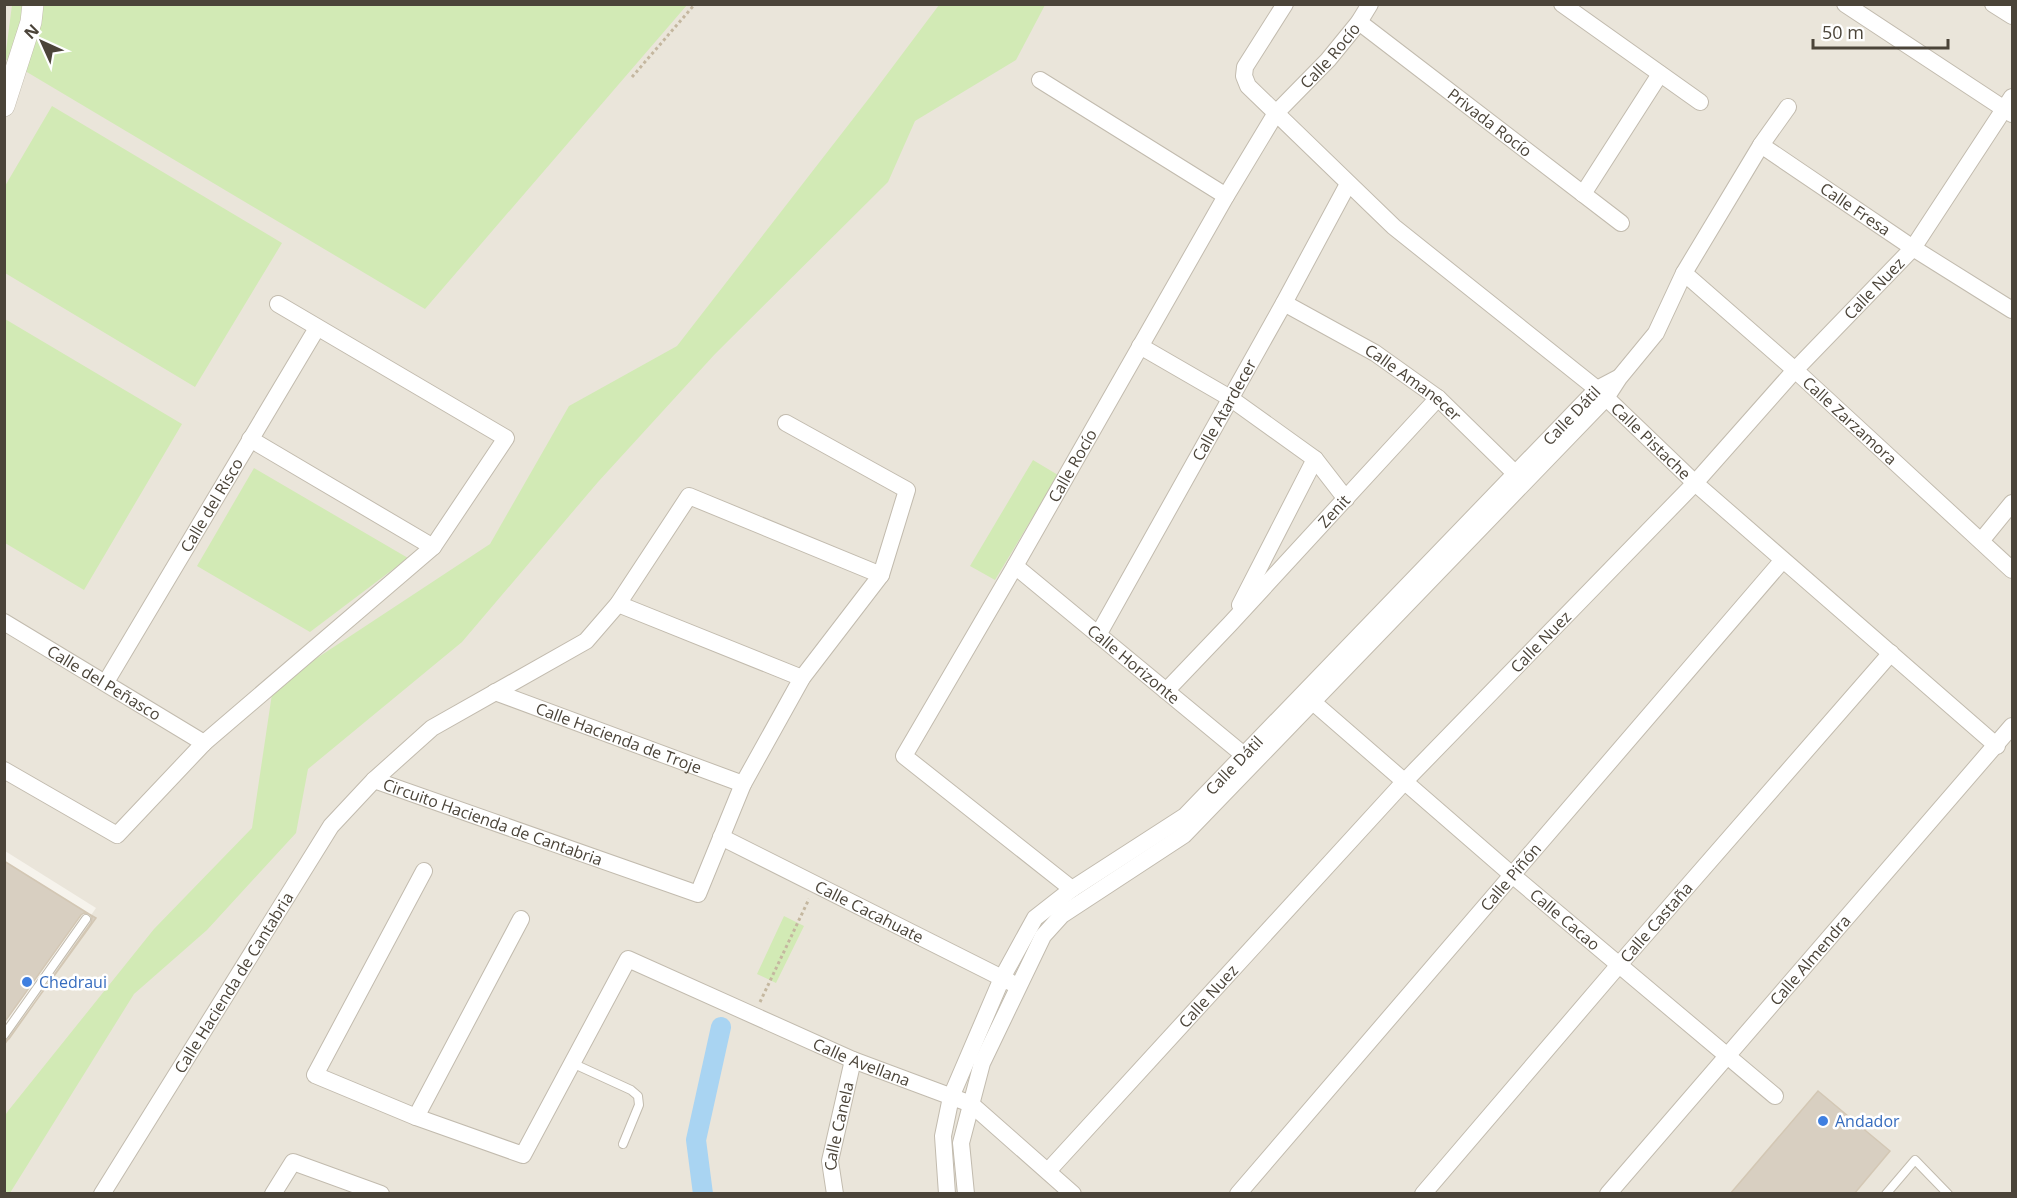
<svg xmlns="http://www.w3.org/2000/svg" width="2017" height="1198" viewBox="0 0 2017 1198" font-family="'Open Sans',sans-serif">
<style>
.residential{fill:#eae5da}
.green{fill:#d2eab5}
.lines{fill:none;stroke-linecap:round;stroke-linejoin:round}
.canal{stroke:#a9d4f2;stroke-width:20}
.building{fill:#d8cfc1;stroke:#d3c7b4;stroke-width:1.5}
.service-casing{stroke:#c2bbae;stroke-width:10}
.minor-casing{stroke:#c2bbae;stroke-width:18}
.tertiary-casing{stroke:#c2bbae;stroke-width:22}
.path{stroke:#c4b79f;stroke-width:3;stroke-dasharray:3 3;stroke-linecap:butt}
.service{stroke:#fff;stroke-width:8}
.minor{stroke:#fff;stroke-width:16}
.tertiary{stroke:#fff;stroke-width:21}
.shop-dot{fill:#3f7fe0;stroke:#fff;stroke-width:2}
.labels{text-anchor:middle;stroke-width:5;stroke-linejoin:round;paint-order:stroke}
.street-label{font-size:16px;fill:#4b4439;stroke:#fff}
.shop-label{font-size:16px;fill:#366cbe;stroke:#fff;text-anchor:start}
</style>
<rect width="100%" height="100%" fill="#f6f3ec"/>
<path class="residential" d="M5,5H2012V1193L5,1194V1041L96,908L5,851Z"/>
<path class="green" d="M12,5H687L425,309L5,59Z
M939,5H1045L1016,60L915,121L888,182L715,354L598,482L462,642L308,769L296,833L207,930L134,994L10,1193L5,1194L4,1117L8,1111L154,929L252,828L273,687L490,544L569,406L677,346L870,97Z
M52,106L282,243L195,387L5,273V186Z
M5,319L182,424L84,590L5,543Z
M1033,460L1058,475L995,580L970,566Z
M254,468L408,558L310,632L197,566Z
M784,916L804,926L776,983L757,974Z"/>
<g class="lines">
<path class="canal" d="M703,1194L696,1140L721,1027"/>
</g>
<path class="building" d="M4,861L89,914L84,913L81,915L4,1023Z
M89,914L96,918L4,1045V1041L9,1039L91,923L92,917Z
M1818,1091L1890,1151L1854,1194H1730Z"/>
<g class="lines">
<g class="service-casing">
<path id="service" d="M4,1035L86,919
M572,1063L631,1090L638,1096L639,1105L623,1144
M1886,1194L1915,1160L1948,1194"/>
</g>
<g class="minor-casing">
<g id="minor">
<path id="s1" d="M1285,4L1245,67L1244,76L1248,86L1394,227L1597,389L1695,483L1997,746"/>
<path d="M1562,4L1700,102"/>
<path d="M1845,4L2012,114"/>
<path d="M1993,4L2012,16"/>
<path id="s2" d="M1359,22L1621,223"/>
<path d="M1040,80L1226,196"/>
<path id="s3" d="M1761,145L1913,248L2012,310"/>
<path d="M1583,194L1660,74"/>
<path id="s4" d="M1684,273L1795,370L2012,570"/>
<path id="s5" d="M1284,303L1375,353L1438,398L1524,482"/>
<path d="M1140,346L1230,398L1315,459L1346,499"/>
<path d="M250,439L433,547"/>
<path d="M1981,541L2012,503"/>
<path id="s6" d="M1015,566L1251,761"/>
<path d="M618,604L802,678"/>
<path d="M1240,605L1315,459"/>
<path id="s7" d="M4,622L204,743"/>
<path id="s8" d="M1098,635L1284,303L1348,184"/>
<path id="s9" d="M106,682L317,328"/>
<path id="s10" d="M1166,691L1230,624L1438,398"/>
<path id="s11" d="M495,692L743,784"/>
<path id="s12" d="M1306,696L1511,874L1775,1096"/>
<path d="M4,770L117,835L204,743L433,547L506,438L278,304"/>
<path id="s13" d="M374,780L698,894L743,784L802,678L881,575L907,490L786,423"/>
<path id="s14" d="M721,837L1010,982"/>
<path id="s15" d="M424,871L315,1075L416,1117L523,1155L628,959L853,1060L971,1104L1073,1194"/>
<path id="s16" d="M1072,889L904,756L1015,566L1226,196L1276,113L1328,60L1359,22L1370,4"/>
<path d="M416,1117L521,919"/>
<path id="s17" d="M1048,1171L1405,781L1695,483L1795,370L1913,248L2012,97"/>
<path id="s18" d="M102,1194L331,826L374,780L432,728L586,641L618,604L689,496L881,575"/>
<path d="M273,1194L293,1162L381,1194"/>
<path id="s19" d="M835,1194L830,1161L853,1060"/>
<path id="s20" d="M947,1194L943,1136L951,1097L1002,978L1035,918L1072,889L1185,816L1597,389L1618,378"/>
<path d="M966,1194L961,1143L982,1063L1043,936L1062,915L1184,835L1606,398L1619,378L1656,333L1684,273L1761,145L1788,107"/>
<path id="s21" d="M1238,1194L1782,561"/>
<path id="s22" d="M1423,1194L1618,966L1891,653"/>
<path id="s23" d="M1608,1194L2012,726"/>
</g>
</g>
<g class="tertiary-casing">
<path id="tertiary" d="M4,106L31,22L33,4"/>
</g>
<path class="path" d="M632,77L695,4
M760,1002L809,899"/>
<use href="#service" class="service"/>
<use href="#minor" class="minor"/>
<use href="#tertiary" class="tertiary"/>
</g>
<g class="shop-dot">
<circle cx="27" cy="982" r="6"/>
<circle cx="1823" cy="1121" r="6"/>
</g>
<g class="labels">
<g class="street-label">
<text dy="6" stroke="none"><textPath href="#s16" startOffset="1036">Calle Rocío</textPath></text>
<text dy="6" stroke="none"><textPath href="#s2" startOffset="165">Privada Rocío</textPath></text>
<text dy="6" stroke="none"><textPath href="#s3" startOffset="114">Calle Fresa</textPath></text>
<text dy="6" stroke="none"><textPath href="#s17" startOffset="1209">Calle Nuez</textPath></text>
<text dy="6" stroke="none"><textPath href="#s5" startOffset="152">Calle Amanecer</textPath></text>
<text dy="6" stroke="none"><textPath href="#s8" startOffset="258">Calle Atardecer</textPath></text>
<text dy="6" stroke="none"><textPath href="#s20" startOffset="1034">Calle Dátil</textPath></text>
<text dy="6" stroke="none"><textPath href="#s4" startOffset="222">Calle Zarzamora</textPath></text>
<text dy="6" stroke="none"><textPath href="#s1" startOffset="632">Calle Pistache</textPath></text>
<text dy="6" stroke="none"><textPath href="#s16" startOffset="550">Calle Rocío</textPath></text>
<text dy="6" stroke="none"><textPath href="#s9" startOffset="206">Calle del Risco</textPath></text>
<text dy="6" stroke="none"><textPath href="#s10" startOffset="246">Zenit</textPath></text>
<text dy="6" stroke="none"><textPath href="#s17" startOffset="723">Calle Nuez</textPath></text>
<text dy="6" stroke="none"><textPath href="#s6" startOffset="154">Calle Horizonte</textPath></text>
<text dy="6" stroke="none"><textPath href="#s7" startOffset="117">Calle del Peñasco</textPath></text>
<text dy="6" stroke="none"><textPath href="#s11" startOffset="132">Calle Hacienda de Troje</textPath></text>
<text dy="6" stroke="none"><textPath href="#s20" startOffset="548">Calle Dátil</textPath></text>
<text dy="6" stroke="none"><textPath href="#s13" startOffset="126">Circuito Hacienda de Cantabria</textPath></text>
<text dy="6" stroke="none"><textPath href="#s21" startOffset="418">Calle Piñón</textPath></text>
<text dy="6" stroke="none"><textPath href="#s14" startOffset="166">Calle Cacahuate</textPath></text>
<text dy="6" stroke="none"><textPath href="#s12" startOffset="342">Calle Cacao</textPath></text>
<text dy="6" stroke="none"><textPath href="#s22" startOffset="358">Calle Castaña</textPath></text>
<text dy="6" stroke="none"><textPath href="#s23" startOffset="309">Calle Almendra</textPath></text>
<text dy="6" stroke="none"><textPath href="#s18" startOffset="249">Calle Hacienda de Cantabria</textPath></text>
<text dy="6" stroke="none"><textPath href="#s17" startOffset="237">Calle Nuez</textPath></text>
<text dy="6" stroke="none"><textPath href="#s15" startOffset="932">Calle Avellana</textPath></text>
<text dy="6" stroke="none"><textPath href="#s19" startOffset="69">Calle Canela</textPath></text>
</g>
<g class="shop-label">
<text x="39" y="988">Chedraui</text>
<text x="1835" y="1127">Andador</text>
</g>
</g>
<rect width="2017" height="1198" fill="none" stroke="#4b4439" stroke-width="12"/>
<g transform="translate(42 42) rotate(315)" stroke="#ffffff" stroke-width="4.5" paint-order="stroke">
<path d="M0-4.5L10 22L0 15L-10 22Z" fill="#4b4439"/>
<text y="-9" font-size="16" font-weight="bold" text-anchor="middle" fill="#4b4439">N</text>
</g>
<path d="M1813 39v9h135v-9" fill="none" stroke="#4b4439" stroke-width="3"/>
<text x="1822" y="39" font-size="18" fill="#4b4439" stroke="#ffffff" stroke-width="4.5" paint-order="stroke">50 m</text>
</svg>
